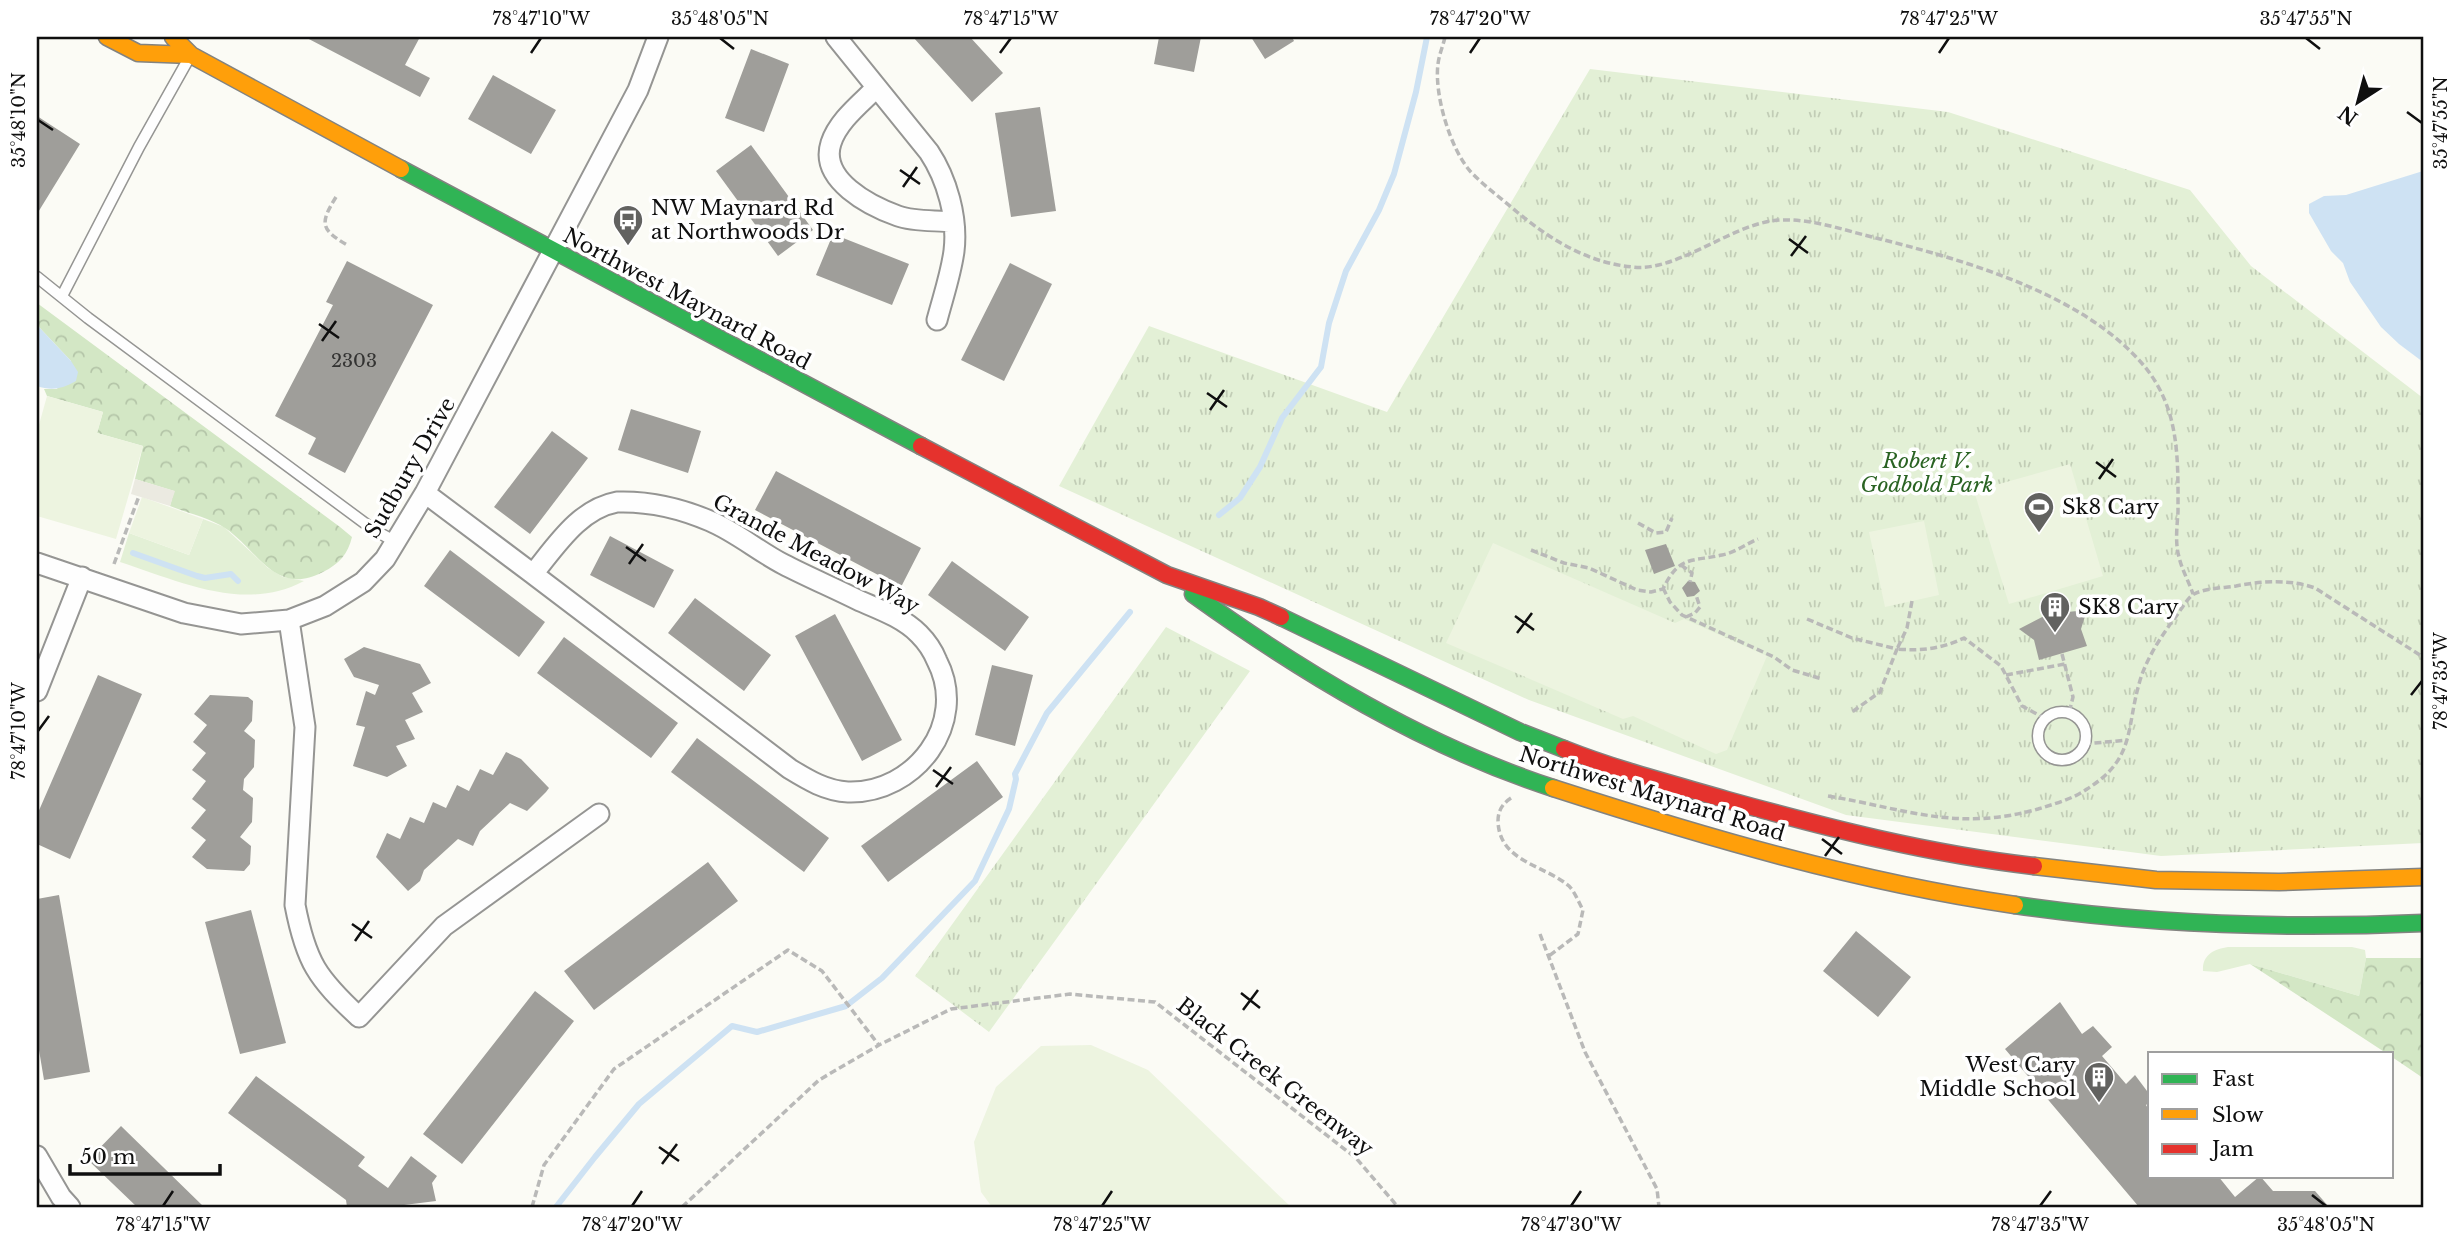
<svg xmlns="http://www.w3.org/2000/svg" width="2460" height="1244" viewBox="0 0 2460 1244" font-family="'Libre Baskerville',serif">
<style>
.grass{fill:#e3f0d6}
.forest{fill:url(#forest-crowns)}
.park{fill:url(#park-tufts)}
.pitch{fill:#edf4e0}
.plaza{fill:#ebeae1}
.water{fill:#cee2f3}
.lines{fill:none;stroke-linecap:round;stroke-linejoin:round}
.stream{stroke:#cee2f3;stroke-width:6}
.building{fill:#9f9e9a}
.lane-casing{stroke:#959593;stroke-width:13}
.street-casing{stroke:#959593;stroke-width:23}
.fast-casing{stroke:#838380;stroke-width:19}
.slow-casing{stroke:#838380;stroke-width:19}
.jam-casing{stroke:#838380;stroke-width:19}
.path{stroke:#b9b9b8;stroke-width:3.5;stroke-dasharray:7 3.5;stroke-linecap:butt}
.lane{stroke:#fefefe;stroke-width:10}
.street{stroke:#fefefe;stroke-width:19}
.fast{stroke:#30b455;stroke-width:16}
.slow{stroke:#ff9f0a;stroke-width:16}
.jam{stroke:#e5322d;stroke-width:16}
.ticks{fill:none;stroke:#0f0f0f;stroke-width:2.5}
.labels{text-anchor:middle;stroke-width:7;stroke-linejoin:round;paint-order:stroke}
.number-label{font-size:18px;fill:#333332}
.poi-label{font-size:21px;fill:#0f0f0f;stroke:#fff;text-anchor:start}
.street-label{font-size:21px;fill:#0f0f0f;stroke:#fff}
.park-label{font-size:21px;font-style:italic;fill:#2a6323;stroke:#fff}
.neatline{fill:none;stroke:#0f0f0f;stroke-width:2.5}
.ticks-label{font-size:18px;text-anchor:middle;fill:#0f0f0f}
</style>
<defs>
<pattern id="forest-crowns" width="20" height="18" patternUnits="userSpaceOnUse" patternTransform="scale(1.75)"><rect width="20" height="18" fill="#d3e7c5"/><path d="M2 6a3 3 0 1 1 6 0M12 15a3 3 0 1 1 6 0" fill="none" stroke="#b4c5a8"/></pattern>
<pattern id="park-tufts" width="24" height="20" patternUnits="userSpaceOnUse" patternTransform="scale(1.75)"><rect width="24" height="20" fill="#e3f0d6"/><path d="M3 7l-1-3M5 7V3M7 7l1-3M15 17l-1-3M17 17v-4M19 17l1-3" fill="none" stroke="#c2cdb6"/></pattern>
</defs>
<rect width="100%" height="100%" fill="#fbfbf5"/>
<path class="grass" d="M203,519L224,527L268,568L283,577L304,581C244,613 179,581 120,562L129,533L189,555Z
M2228,947H2352L2365,950L2366,958L2359,996L2250,964L2217,972L2203,971C2202,955 2214,949 2228,947Z"/>
<path class="forest" d="M37,303L340,527L352,537C348,554 339,564 323,572C275,597 259,551 225,528C210,518 187,513 170,506L174,491L135,479L143,446L97,433L103,412L47,396L44,389H57L71,361L37,325Z
M2366,958H2423V1078L2392,1057V1053H2386L2250,964L2359,996Z"/>
<path class="park" d="M1590,69L1948,112L2190,190L2251,266L2423,398V843L2161,856L1846,815L1529,700L1059,486L1149,326L1387,412Z
M1166,627L1250,671L989,1032L915,976Z"/>
<path class="pitch" d="M47,396L103,412L97,433L143,446L116,539L37,516V432Z
M2070,464L2103,576L2009,604L1974,491Z
M142,497L203,519L189,555L129,533Z
M1924,521L1939,595L1885,607L1869,532Z
M1493,543L1675,623L1684,619L1767,656L1727,750L1716,754L1633,716L1623,719L1446,643Z
M1091,1045L1148,1070L1291,1207H992L981,1192L974,1142L996,1087L1041,1046Z"/>
<path class="plaza" d="M135,479L175,491L170,506L131,494Z"/>
<path class="water" d="M2423,171V362L2399,344L2381,327L2350,282L2343,263L2331,251L2309,213V204L2324,196L2346,195Z
M37,325L71,361L78,372L76,381C63,389 51,391 37,386Z"/>
<g class="lines">
<path class="stream" d="M1219,515L1240,498L1260,467L1282,418L1321,367L1329,323L1346,271L1379,210L1394,174L1416,92L1427,37
M133,553L197,576L205,578L231,574L238,581
M556,1207L595,1157L639,1104L732,1026L757,1032L846,1006L882,978L975,881L1009,809L1016,779L1015,774L1047,713L1130,612"/>
</g>
<path class="building" d="M305,37H420L405,65L430,78L420,97Z
M913,37H970L1003,73L972,102Z
M1159,37H1201L1194,72L1154,64Z
M1251,37H1292L1294,41L1265,59Z
M751,49L789,64L764,132L725,118Z
M493,75L556,110L531,154L468,119Z
M1040,107L1056,211L1011,217L995,113Z
M37,116L80,144L37,214Z
M751,145L813,230L778,256L716,171Z
M833,234L909,264L892,305L816,275Z
M347,261L433,305L345,473L308,454L316,438L275,416L333,305L326,302Z
M1010,263L1052,284L1004,381L961,360Z
M631,409L701,431L688,473L618,450Z
M552,431L588,458L530,534L494,507Z
M776,471L921,548L901,587L755,510Z
M610,536L674,570L654,608L590,575Z
M1666,544L1675,566L1654,574L1645,550Z
M450,550L545,622L519,657L424,586Z
M952,561L1029,617L1005,651L928,595Z
M1688,581L1695,582L1700,591L1694,596L1687,597L1682,588Z
M695,598L771,655L744,691L668,633Z
M2087,610L2081,629L2087,646L2039,660L2034,640L2019,629L2048,614Z
M835,614L902,740L862,761L795,636Z
M564,637L678,723L651,758L537,673Z
M364,647L420,664L431,683L412,693L423,712L405,720L415,739L396,746L407,766L387,777L353,766L365,727L356,725L366,691L375,695L379,685L354,677L344,659Z
M992,665L1033,675L1015,746L975,735Z
M98,675L142,694L70,859L37,844V815Z
M210,695L248,697L253,701L252,721L244,731L255,740L254,767L244,779L243,790L253,798L252,822L240,837L251,846L250,864L244,871L207,869L192,857L206,840L191,828L206,810L192,799L206,781L192,770L206,753L193,742L207,725L194,714Z
M697,738L829,838L804,872L671,772Z
M506,752L521,759L549,788L546,792L527,811L510,803L480,831L473,846L458,839L424,870L420,881L408,891L376,857L387,833L400,839L410,817L424,823L433,802L446,808L457,785L469,791L480,769L493,775Z
M977,761L1003,797L888,882L861,846Z
M708,862L738,901L594,1010L564,971Z
M59,895L90,1072L44,1080L37,1038V899Z
M251,910L286,1043L240,1054L205,922Z
M1856,931L1911,977L1878,1017L1823,971Z
M535,991L574,1021L462,1164L423,1134Z
M2060,1002L2082,1034L2093,1026L2112,1047L2102,1056L2126,1084L2135,1075L2150,1095V1102L2146,1105L2150,1112V1176H2218L2235,1197L2260,1176L2273,1191H2315L2329,1207H2139L2005,1049Z
M256,1076L365,1157L358,1166L388,1188L411,1156L437,1176L432,1183L436,1201L388,1207H347L346,1200L228,1113Z
M121,1126L204,1207H137L88,1160Z"/>
<g class="lines">
<g class="lane-casing">
<path id="lane" d="M37,277L88,318L374,530L396,542
M62,296L139,147L189,58
M2038 736a24 24 0 1 1 48 0a24 24 0 1 1-48 0Z"/>
</g>
<g class="street-casing">
<path id="street" d="M836,37L929,152C947,179 958,218 954,251C951,274 943,297 937,320
M876,88C860,104 838,121 831,143C819,180 870,206 898,216C914,222 936,220 953,222
M425,493L533,574
M617,502C649,501 680,508 710,521C736,532 758,551 783,564C808,577 834,588 860,601C881,610 903,618 919,634C927,642 933,651 937,661C969,723 915,794 848,792C826,791 808,780 790,769L533,574C556,546 579,509 617,502Z
M37,563L184,613L241,624L289,620L325,606L363,582L385,559L425,493L638,90L658,37
M289,620L305,727L295,905C306,962 317,978 359,1017L444,926L599,814
M37,691L82,577
M37,1156L61,1197L70,1207"/>
</g>
<g class="fast-casing">
<path id="fast" d="M401,169L921,446
M1193,594C1303,673 1424,746 1553,788
M1281,617L1520,732L1564,749
M2015,905C2150,925 2286,929 2423,923"/>
</g>
<g class="slow-casing">
<path id="slow" d="M107,37L138,53L191,55
M173,37L191,55L401,169
M1553,788C1705,837 1857,882 2015,905
M2034,866L2156,880L2279,882L2423,877"/>
</g>
<g class="jam-casing">
<path id="jam" d="M921,446L1167,575L1259,607L1281,617
M1564,749C1617,770 1672,784 1727,800C1828,828 1929,854 2034,866"/>
</g>
<path class="path" d="M1445,37C1443,46 1439,55 1438,64C1434,94 1450,148 1470,171C1484,186 1501,198 1517,212C1551,240 1588,263 1633,267C1675,272 1727,228 1771,221C1804,216 1840,229 1872,237C1961,259 2084,293 2145,367C2180,410 2178,460 2178,512C2177,527 2175,543 2179,557C2182,570 2189,582 2193,594
M336,197C320,223 320,229 347,245
M1638,523L1656,533L1666,532L1672,518
M1531,550L1564,563L1589,568L1637,590L1651,592L1663,589C1679,555 1691,562 1722,555C1734,553 1746,544 1758,539
M114,564L139,496
M1681,565L1692,573L1690,582
M1663,588L1670,602L1682,615L1774,657L1792,670L1822,679
M1912,601L1907,628L1897,649C1922,651 1941,649 1964,638L2001,666L2022,706L2046,719
M1686,617L1695,613L1700,607L1696,595
M1807,619L1852,638L1897,649L1880,692L1852,712
M2062,654L2073,697L2069,713
M2006,675L2065,664
M2084,744L2128,740
M1828,796C1906,809 1957,832 2038,809C2054,804 2073,799 2087,789C2135,759 2126,730 2139,684C2145,661 2160,638 2174,619C2180,612 2187,598 2194,594C2205,588 2224,588 2236,586C2261,581 2290,579 2315,588L2423,657
M1511,798C1502,804 1498,811 1498,821C1499,862 1545,865 1569,886C1575,892 1579,903 1583,910L1578,934L1549,956
M1540,934L1585,1052L1657,1189L1659,1207
M532,1207L544,1165L614,1069L788,950L822,971L878,1044
M682,1207L819,1080L879,1045L951,1009L1070,994L1155,1002L1356,1158L1398,1207"/>
<use href="#lane" class="lane"/>
<use href="#street" class="street"/>
<use href="#fast" class="fast"/>
<use href="#slow" class="slow"/>
<use href="#jam" class="jam"/>
</g>
<path class="ticks" d="M720,38L734,49M2306,38L2320,49M531,53L541,38M1000,53L1011,38M1470,53L1480,38M1939,53L1949,38M2407,112L2422,123M38,120L53,130M900,170L920,184M903,187L917,167M1789,239L1808,253M1791,256L1806,236M319,324L339,338M322,341L336,321M1207,393L1227,407M1210,410L1224,390M2096,462L2116,477M2099,479L2113,459M626,547L646,561M629,564L643,544M1515,616L1534,630M1517,633L1532,613M2411,695L2422,681M38,731L49,716M933,770L953,784M936,787L951,767M1822,839L1842,854M1825,856L1839,837M352,924L372,938M355,941L369,921M1241,993L1260,1008M1243,1010L1258,990M659,1147L679,1161M662,1164L677,1144M2312,1195L2326,1206M163,1206L173,1191M632,1206L642,1191M1102,1206L1112,1191M1571,1206L1581,1191M2040,1206L2051,1191"/>
<defs>
<g id="bus-pin" transform="scale(1.575)"><path d="M0 17L-7.5 6A9.5 9.5 0 1 1 7.5 6Z" fill="#626260" stroke="#fff"/><path d="M-5-6H5V4H4V6H2V4H-2V6H-4V4H-5ZM-3.5-4V0h7V-4ZM-3.5 1.2v1.5H-2V1.2ZM2 1.2v1.5H3.5V1.2Z" fill="#fff"/></g>
<g id="stadium-pin" transform="scale(1.575)"><path d="M0 17L-7.5 6A9.5 9.5 0 1 1 7.5 6Z" fill="#626260" stroke="#fff"/><path d="M0-5a6.5 5 0 1 0 0 10a6.5 5 0 1 0 0-10ZM-3.5-1.8h7v3.6h-7Z" fill="#fff"/></g>
<g id="building-pin" transform="scale(1.575)"><path d="M0 17L-7.5 6A9.5 9.5 0 1 1 7.5 6Z" fill="#626260" stroke="#fff"/><path d="M-4-6H4V6H1V3H-1V6H-4ZM-2.5-4.3h1.7v1.8h-1.7ZM.8-4.3h1.7v1.8H.8ZM-2.5-1h1.7V.8h-1.7ZM.8-1h1.7V.8H.8Z" fill="#fff"/></g>
</defs>
<g fill-rule="evenodd">
<use href="#bus-pin" x="628" y="220"/>
<use href="#stadium-pin" x="2039" y="507"/>
<use href="#building-pin" x="2055" y="607"/>
<use href="#building-pin" x="2099" y="1077"/>
</g>
<g class="labels">
<g class="number-label">
<text x="354" y="367">2303</text>
</g>
<g class="poi-label">
<text x="651" y="215">NW Maynard Rd<tspan x="651" dy="24">at Northwoods Dr</tspan></text>
<text x="2062" y="514">Sk8 Cary</text>
<text x="2078" y="614">SK8 Cary</text>
<text x="2076" y="1072" text-anchor="end">West Cary<tspan x="2076" dy="24">Middle School</tspan></text>
</g>
<g class="street-label">
<text transform="translate(687 299) rotate(28)" y="7">Northwest Maynard Road</text>
<text transform="translate(410 468) rotate(-60)" y="7">Sudbury Drive</text>
<text transform="translate(816 554) rotate(28)" y="7">Grande Meadow Way</text>
<text transform="translate(1652 794) rotate(17)" y="7">Northwest Maynard Road</text>
<text transform="translate(1275 1077) rotate(38)" y="7">Black Creek Greenway</text>
</g>
<g class="park-label">
<text x="1927" y="468">Robert V.<tspan x="1927" dy="24">Godbold Park</tspan></text>
</g>
</g>
<rect width="2460" height="1244" fill="none" stroke="#ffffff" stroke-width="77"/>
<rect x="2148" y="1052" width="245" height="126" fill="#ffffff" stroke="#9f9f9f" stroke-width="2"/>
<rect x="2162" y="1074" width="35" height="10" fill="#30b455" stroke="#9f9f9f" stroke-width="2"/>
<text x="2212" y="1086" font-size="21" fill="#0f0f0f">Fast</text>
<rect x="2162" y="1109" width="35" height="10" fill="#ff9f0a" stroke="#9f9f9f" stroke-width="2"/>
<text x="2212" y="1122" font-size="21" fill="#0f0f0f">Slow</text>
<rect x="2162" y="1144" width="35" height="10" fill="#e5322d" stroke="#9f9f9f" stroke-width="2"/>
<text x="2212" y="1156" font-size="21" fill="#0f0f0f">Jam</text>
<g transform="translate(2358 102) rotate(216)" stroke="#ffffff" stroke-width="5" paint-order="stroke">
<path d="M0-5L12 26L0 18L-12 26Z" fill="#0f0f0f"/>
<text y="-10" font-size="19" font-weight="bold" text-anchor="middle" fill="#0f0f0f">N</text>
</g>
<path d="M70 1164v10h150v-10" fill="none" stroke="#0f0f0f" stroke-width="3.5"/>
<text x="80" y="1164" font-size="21" fill="#0f0f0f" stroke="#ffffff" stroke-width="5" paint-order="stroke">50 m</text>
<rect x="38" y="38" width="2384" height="1168" class="neatline"/>
<g class="ticks-label">
<text x="541" y="25">78°47'10"W</text>
<text x="720" y="25">35°48'05"N</text>
<text x="1011" y="25">78°47'15"W</text>
<text x="1480" y="25">78°47'20"W</text>
<text x="1949" y="25">78°47'25"W</text>
<text x="2306" y="25">35°47'55"N</text>
<text transform="translate(19 120) rotate(-90)" y="6">35°48'10"N</text>
<text transform="translate(2441 123) rotate(-90)" y="6">35°47'55"N</text>
<text transform="translate(2441 681) rotate(-90)" y="6">78°47'35"W</text>
<text transform="translate(19 731) rotate(-90)" y="6">78°47'10"W</text>
<text x="163" y="1231">78°47'15"W</text>
<text x="632" y="1231">78°47'20"W</text>
<text x="1102" y="1231">78°47'25"W</text>
<text x="1571" y="1231">78°47'30"W</text>
<text x="2040" y="1231">78°47'35"W</text>
<text x="2326" y="1231">35°48'05"N</text>
</g>
</svg>
